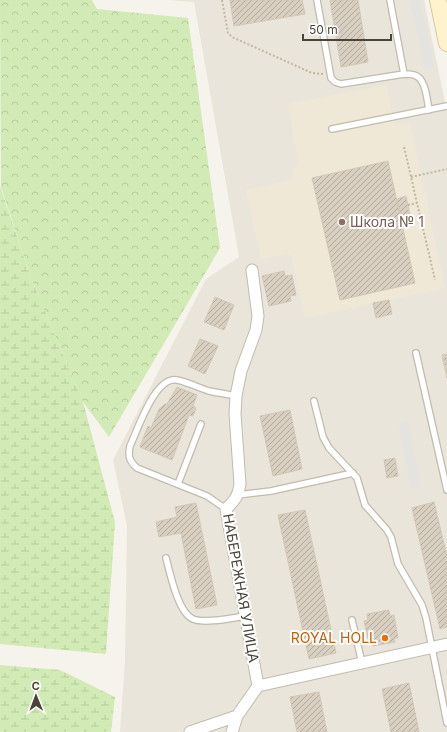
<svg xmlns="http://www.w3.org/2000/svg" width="447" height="732" viewBox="0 0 447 732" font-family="Inter,sans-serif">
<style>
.residential{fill:#eae5da}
.education{fill:#efe8d6}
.forest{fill:url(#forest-crowns)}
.wetland{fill:url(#wetland-marsh)}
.parking{fill:#e5e3e0}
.building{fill:url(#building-hatch);stroke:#d3c7b4}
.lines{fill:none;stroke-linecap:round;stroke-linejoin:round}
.service-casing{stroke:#c2bbae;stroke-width:8}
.minor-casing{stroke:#c2bbae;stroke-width:13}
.secondary-casing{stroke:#d6c79b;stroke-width:18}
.path{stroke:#c4b79f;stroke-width:2;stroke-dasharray:2 2;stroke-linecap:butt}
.service{stroke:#fff;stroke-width:5.5}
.minor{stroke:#fff;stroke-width:11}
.secondary{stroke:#fff3cd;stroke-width:16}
.education-dot{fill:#8d6e63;stroke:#fff;stroke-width:1.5}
.food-dot{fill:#e8710a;stroke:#fff;stroke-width:1.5}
.labels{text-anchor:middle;stroke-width:4;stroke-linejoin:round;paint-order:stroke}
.education-label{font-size:14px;fill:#785e54;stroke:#fff;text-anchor:start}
.street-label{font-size:14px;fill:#4b4439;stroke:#fff}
.food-label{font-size:14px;fill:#c56008;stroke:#fff;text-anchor:end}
</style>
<defs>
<pattern id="forest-crowns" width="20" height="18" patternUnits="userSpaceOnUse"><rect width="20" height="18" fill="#d2eab5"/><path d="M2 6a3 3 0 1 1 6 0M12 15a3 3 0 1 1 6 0" fill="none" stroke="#b6ca9c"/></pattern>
<pattern id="wetland-marsh" width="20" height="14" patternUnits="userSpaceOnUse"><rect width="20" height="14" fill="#d2eab5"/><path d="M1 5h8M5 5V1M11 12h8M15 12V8" fill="none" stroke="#b6ca9c"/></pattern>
<pattern id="building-hatch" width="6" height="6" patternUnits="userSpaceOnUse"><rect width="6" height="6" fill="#d8cfc1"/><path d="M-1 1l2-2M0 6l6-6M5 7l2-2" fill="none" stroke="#b1aa9e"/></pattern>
</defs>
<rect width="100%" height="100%" fill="#f6f3ec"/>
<path class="residential" d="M169,0H424L447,112V732H120L125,660L127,526L113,460L206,279L239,257L194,2Z"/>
<path class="education" d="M386,85L395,125L410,123L445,288L305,318L291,254L261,259L246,190L291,180L298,161L288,104Z"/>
<path class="forest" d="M0,0H92L97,9L188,18L220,248L109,437L83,402L31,278L1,187Z"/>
<path class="wetland" d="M0,186L31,278L83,402L115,522L106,654L0,644Z
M0,665L60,670L115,697L111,732H0Z"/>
<path class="parking" d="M409,0H420L435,67L425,69Z
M408,420L421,486L411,488L398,423Z"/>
<path class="building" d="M230,0H302L305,14L234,26Z
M330,0H358L368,62L341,67Z
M388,161L415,283L340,300L312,178Z
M406,196L410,215L401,217L397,199Z
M284,271L285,276L292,275L296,295L290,296L291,301L269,306L262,276Z
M215,297L234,305L224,330L204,322Z
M389,300L392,314L376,318L373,303Z
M200,339L218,346L205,374L188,366Z
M447,354V378L442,355Z
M177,387L197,395L193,406L196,408L193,416L189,415L172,460L140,447L148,426L151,428L159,409L165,404H167Z
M290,410L302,469L273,476L260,416Z
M395,458L398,476L387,478L384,460Z
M434,502L447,556V627L440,629L412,508Z
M196,503L217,605L196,609L181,533L159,537L156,522L177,517L175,507Z
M305,510L336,653L309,659L278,515Z
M389,610L390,616L394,615L398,638H394L395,642L373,646V642L369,643L364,621L368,620L367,614Z
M409,683L419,732H391L382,689Z
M319,692L327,732H297L290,697Z"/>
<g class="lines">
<g class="service-casing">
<path id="service" d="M317,0L331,78L335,82L341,84L404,74C407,74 411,74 414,75C426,78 427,100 429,110
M390,0L404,74
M332,129L447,106
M416,353L447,490
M314,401L323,437L329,448L357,478L365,505L387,530L391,537L398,564L422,605L426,618L447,723
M178,484L201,424
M238,495L271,491L353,473
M226,509L207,496L137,468C129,461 128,456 130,446C138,429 155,376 177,380C188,382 199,388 209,391C218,393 227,394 236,396
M166,558C170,573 178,613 193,619C205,624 232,618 245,616
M352,620L362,663"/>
</g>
<g class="minor-casing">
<path id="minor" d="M258,686L447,644
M190,732L237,716
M232,732L237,716L258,686L226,509C235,500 238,497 240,484L235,414L236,396L241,371L256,330L258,316L252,270"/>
</g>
<g class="secondary-casing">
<path id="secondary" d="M438,0L447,43"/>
</g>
<path class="path" d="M222,0L228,33L232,37L312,73L323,74
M404,147L435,280
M411,177L447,169
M408,205L417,203"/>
<use href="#service" class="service"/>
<use href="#minor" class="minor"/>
<use href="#secondary" class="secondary"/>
</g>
<circle class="education-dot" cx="342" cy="222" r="4"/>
<circle class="food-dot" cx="385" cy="638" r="4"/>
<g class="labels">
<g class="education-label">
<text x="350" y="227">Школа № 1</text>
</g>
<g class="street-label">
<text transform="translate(241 588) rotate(80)" y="5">НАБЕРЕЖНАЯ УЛИЦА</text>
</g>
<g class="food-label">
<text x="377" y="643">ROYAL HOLL</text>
</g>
</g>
<g transform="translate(36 696) rotate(359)" stroke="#ffffff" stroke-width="3" paint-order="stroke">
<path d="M0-3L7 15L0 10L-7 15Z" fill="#4b4439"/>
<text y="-6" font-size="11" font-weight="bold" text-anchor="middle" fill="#4b4439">С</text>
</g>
<path d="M303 34v6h88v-6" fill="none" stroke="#4b4439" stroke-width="2"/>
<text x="309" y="34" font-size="12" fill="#4b4439" stroke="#ffffff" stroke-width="3" paint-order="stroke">50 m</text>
</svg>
